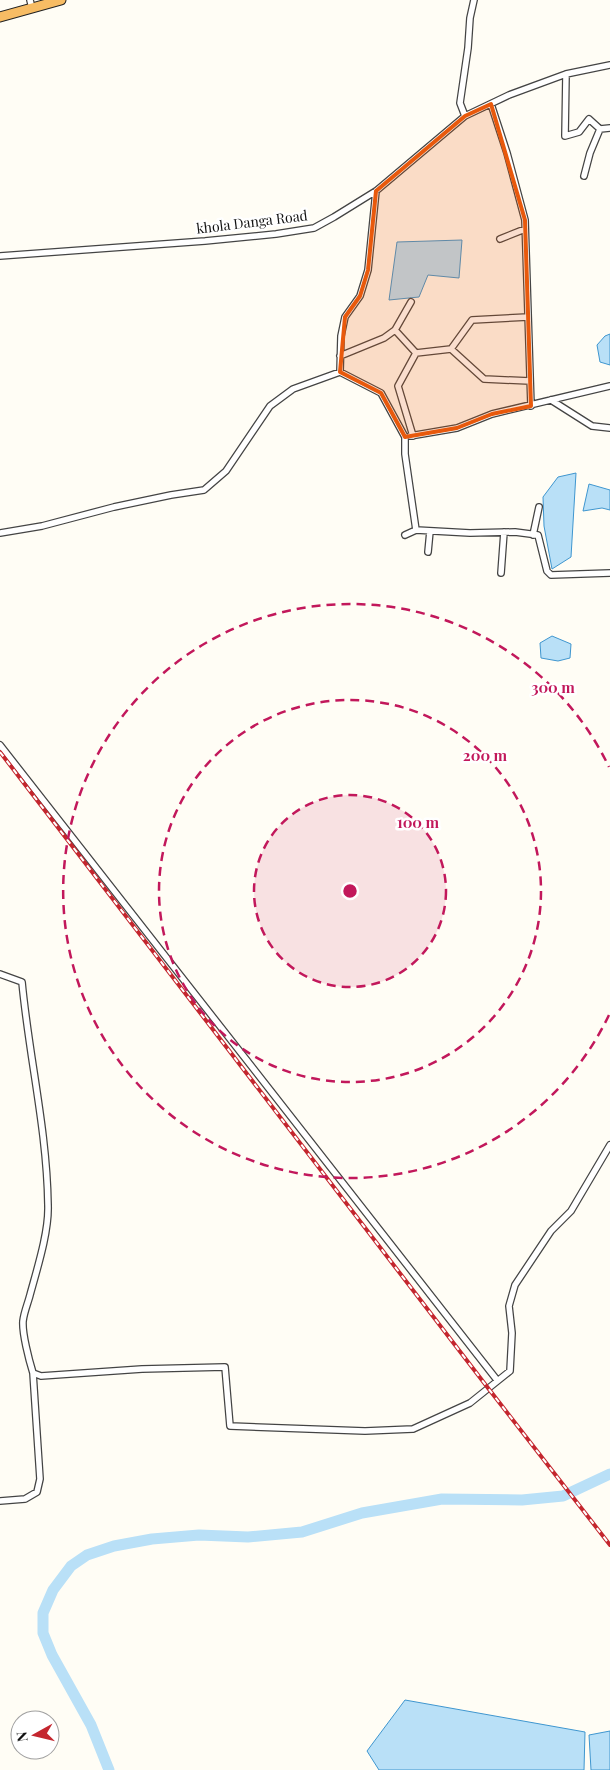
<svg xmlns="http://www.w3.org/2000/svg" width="610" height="1770" viewBox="0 0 610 1770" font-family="'Playfair Display',serif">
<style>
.water{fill:#b9e0f7;stroke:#3f96cf}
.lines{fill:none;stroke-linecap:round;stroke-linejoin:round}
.river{stroke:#b9e0f7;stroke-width:11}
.minor-casing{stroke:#444;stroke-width:8}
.trunk-casing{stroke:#222;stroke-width:11}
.minor{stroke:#fff;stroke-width:5.5}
.trunk{stroke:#f7bc64;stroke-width:9}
.rail-casing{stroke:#c4262e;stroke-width:4}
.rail{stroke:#fff;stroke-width:2;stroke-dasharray:5.5;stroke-linecap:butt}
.marked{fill:#e8590c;fill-opacity:0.2;stroke:#e8590c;stroke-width:4;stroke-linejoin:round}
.ring{fill:none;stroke:#c2185b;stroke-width:2.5;stroke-dasharray:9 6}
.labels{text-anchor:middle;stroke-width:5;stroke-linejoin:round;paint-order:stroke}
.street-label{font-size:14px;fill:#111;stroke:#fff}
.centre{fill:#c2185b;stroke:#fff;stroke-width:2.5}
.ring-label{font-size:15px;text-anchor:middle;font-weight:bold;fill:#c2185b;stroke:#fff;stroke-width:5;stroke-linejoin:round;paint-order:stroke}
</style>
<rect width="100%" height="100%" fill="#fffdf5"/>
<path class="water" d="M462,240L459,278L428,275L419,297L389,300L397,242Z
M610,334V365L600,362L597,345L605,336Z
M576,473L571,557L552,569L544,526L543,497L558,477Z
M589,484L610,490V510L602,508L583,511Z
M552,636L571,644L570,658L558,661L541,658L540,643Z
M405,1700L585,1732L584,1770H379L367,1751Z
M610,1731V1770H591L589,1735Z"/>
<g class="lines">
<path class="river" d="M109,1770L91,1725L52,1655L43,1633V1613L53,1590L71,1566L87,1555L114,1546L152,1539L199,1535L248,1537L302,1532L362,1513L442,1499L522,1500L563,1496L610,1474"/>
<g class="minor-casing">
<path id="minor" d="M30,0L32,8
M566,74L565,136L579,132L589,119L600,129L590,153L584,176
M491,104L507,153L525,220L531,406
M465,116L460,103L468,48L470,18L474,0
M600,129L610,128
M376,191L368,270L360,296L345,317L341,336L340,372L381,393L405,437V454L416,530L470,533L515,532L538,535L547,571L551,575L610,573
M500,239L525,229
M0,256L205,241L276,234L314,228L334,217L376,191L465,116L509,95L566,74L610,65
M395,330L411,302
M451,349L472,320L528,317
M340,356L384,338L395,330L416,353
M551,400L592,426L610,428
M410,436L457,428L492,414L610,386
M413,436L398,386L416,353L451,349L484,379L530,381
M0,533L42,526L114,507L171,495L204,490L226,471L270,406L293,389L340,372
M405,535L416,530
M533,535L539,507
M428,552L430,531
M501,573L504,532
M0,745L497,1380
M0,974L22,982C29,1057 47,1130 48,1205C49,1232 37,1269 30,1295C28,1303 24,1312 23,1321C22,1333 29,1360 33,1373L41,1376L142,1369L225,1367L230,1426L365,1431L413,1429L470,1403L510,1371L512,1333L509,1306L515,1285L551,1231L571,1211L610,1145
M0,1501L25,1499L37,1492L40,1479L33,1373"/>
</g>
<g class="trunk-casing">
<path id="trunk" d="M0,17L61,0"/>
</g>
<use href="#minor" class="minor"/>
<use href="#trunk" class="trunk"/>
<g class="rail-casing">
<path id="rail" d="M0,752L488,1388L610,1545"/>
</g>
<use href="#rail" class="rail"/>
</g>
<path class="marked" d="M491,104L525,220L531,406L492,414L457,428L405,437L381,393L340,372L345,317L360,296L368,270L376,191L465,116Z"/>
<circle cx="350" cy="891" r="96" fill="#c2185b" fill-opacity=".12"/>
<g class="ring">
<circle cx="350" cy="891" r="96"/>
<circle cx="350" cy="891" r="191"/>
<path d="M609 1015A287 287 0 1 1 609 767"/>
</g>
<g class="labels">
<g class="street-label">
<text transform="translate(252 222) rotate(-7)" y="5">khola Danga Road</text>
</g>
</g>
<circle cx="350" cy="891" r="8" class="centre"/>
<g class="ring-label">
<text x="553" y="693">300 m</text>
<text x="485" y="761">200 m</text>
<text x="418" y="828">100 m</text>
</g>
<g transform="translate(35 1735) rotate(262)"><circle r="24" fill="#ffffff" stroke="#a0a0a0"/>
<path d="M0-4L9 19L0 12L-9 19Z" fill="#c4262e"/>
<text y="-8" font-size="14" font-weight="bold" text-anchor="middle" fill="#111111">N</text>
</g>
</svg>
